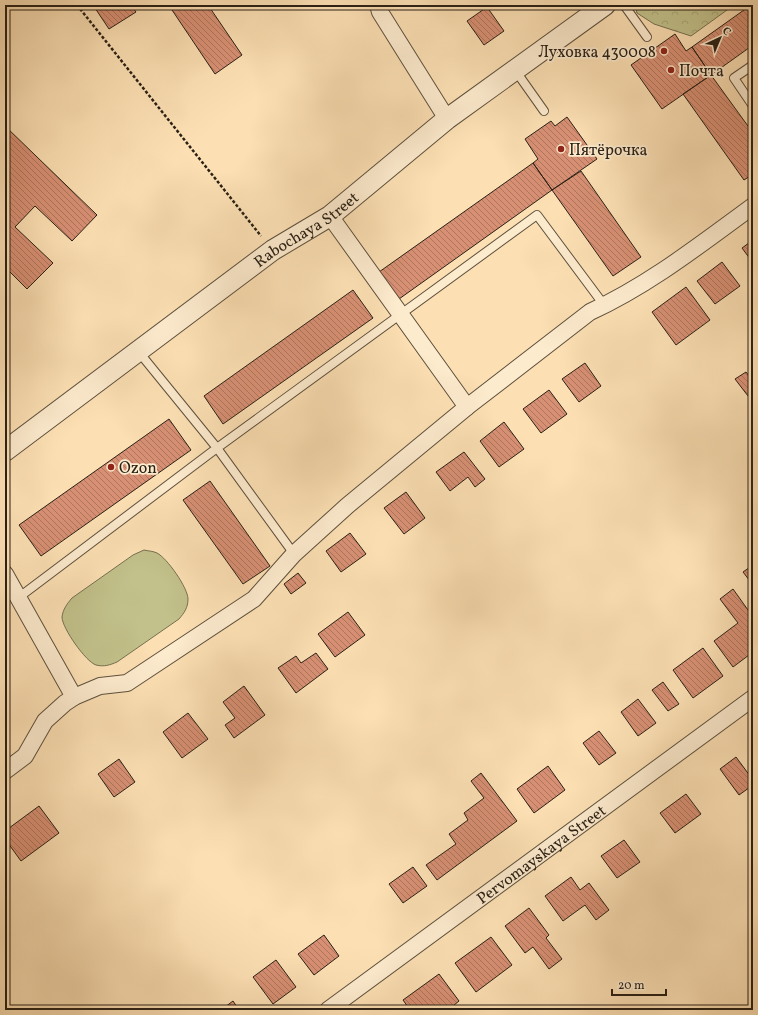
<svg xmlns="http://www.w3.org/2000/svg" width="758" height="1015" viewBox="0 0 758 1015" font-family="Vollkorn,serif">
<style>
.grass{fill:#c2c18b;stroke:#767050}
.forest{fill:url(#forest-crowns);stroke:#767050}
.building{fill:url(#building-back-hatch);stroke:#2a2015}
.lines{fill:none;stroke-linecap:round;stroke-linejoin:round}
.service-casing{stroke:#5e503d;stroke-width:10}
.minor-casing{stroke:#5e503d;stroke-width:18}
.tertiary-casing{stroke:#5e503d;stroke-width:22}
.path{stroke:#2a2015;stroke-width:2.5;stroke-dasharray:3 2;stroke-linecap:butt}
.service{stroke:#fdebce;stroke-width:8}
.minor{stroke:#fdebce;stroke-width:16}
.tertiary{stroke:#fdebce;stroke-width:20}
.poi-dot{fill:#8f2418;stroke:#fdebce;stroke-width:1.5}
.labels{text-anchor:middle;stroke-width:3.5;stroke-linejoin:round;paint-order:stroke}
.poi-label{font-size:16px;fill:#2a2015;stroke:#fdebce;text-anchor:start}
.street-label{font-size:16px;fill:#2a2015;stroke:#fdebce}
</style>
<defs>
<pattern id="forest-crowns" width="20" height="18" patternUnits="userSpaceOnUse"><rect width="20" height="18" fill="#c2c18b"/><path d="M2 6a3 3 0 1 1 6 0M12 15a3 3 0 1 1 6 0" fill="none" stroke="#a7a677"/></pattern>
<pattern id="building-back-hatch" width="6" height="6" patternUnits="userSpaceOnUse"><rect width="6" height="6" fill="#d89074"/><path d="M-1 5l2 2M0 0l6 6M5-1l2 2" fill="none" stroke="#af755e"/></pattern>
</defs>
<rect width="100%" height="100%" fill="#fce0b4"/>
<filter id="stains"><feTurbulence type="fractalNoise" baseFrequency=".005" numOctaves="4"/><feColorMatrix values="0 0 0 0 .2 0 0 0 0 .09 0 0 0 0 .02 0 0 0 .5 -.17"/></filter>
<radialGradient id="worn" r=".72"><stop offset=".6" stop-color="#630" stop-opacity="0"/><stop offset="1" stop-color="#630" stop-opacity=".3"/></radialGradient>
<path class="grass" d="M144,550C148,551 153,551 157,553C167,558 188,588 188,599C188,608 184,613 179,619L117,662C110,665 104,667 96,665C86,662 62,628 62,617C63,609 67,604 72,598L133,555Z"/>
<path class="forest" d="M635,5H734L691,36L654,24L637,13Z"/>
<path class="building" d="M93,5H131L136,12L109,29Z
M172,5H208L242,55L215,74L170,7Z
M751,5H753V45L711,75L692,47Z
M487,7L504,31L484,45L467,21Z
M675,34L686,51L692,47L711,75L662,109L631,65Z
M711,75L753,133V174L744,180L683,94Z
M567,117L597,159L552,190L533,163L538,159L525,139L551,121L555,126Z
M5,126L97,215L72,241L35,206L15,227L53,263L27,289L5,267V184L9,180L5,176Z
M533,163L552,190L399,299L379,272Z
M581,171L641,257L613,276L552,190Z
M753,240V263L742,248Z
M722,262L740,286L715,304L697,281Z
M686,287L710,320L676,345L652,312Z
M353,290L373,318L223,424L204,396Z
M585,363L601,386L579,402L562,379Z
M746,372L753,381V393L748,396L735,379Z
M549,390L567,414L541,433L523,409Z
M169,419L191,450L41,556L19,525Z
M504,422L524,449L499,467L480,441Z
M464,452L485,479L475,487L468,477L450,491L436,472Z
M210,481L270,566L243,584L183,500Z
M406,492L425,518L404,534L384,508Z
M350,533L366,554L341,572L326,551Z
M753,565V585L743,572Z
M298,573L306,583L291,594L284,584Z
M733,589L753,617V652L733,667L714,641L738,623L720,599Z
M348,612L365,635L335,657L318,634Z
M703,648L723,676L693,698L673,670Z
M316,653L328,669L296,693L278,668L296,656L301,663Z
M663,682L679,704L668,711L652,690Z
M244,686L265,715L234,738L225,725L235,718L223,702Z
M638,699L656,723L638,736L621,712Z
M188,713L208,739L182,758L163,732Z
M599,731L616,753L599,765L583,743Z
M736,757L753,780V785L739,795L720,769Z
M119,759L135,782L114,797L98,774Z
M548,766L565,790L534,813L517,789Z
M481,773L517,821L437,880L426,865L456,844L449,834L468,820L464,813L484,798L471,781Z
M686,794L701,814L675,833L660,813Z
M39,806L59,833L21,861L5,839V831Z
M624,840L640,862L617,878L601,856Z
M413,867L427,886L403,903L389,884Z
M571,877L580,890L589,883L609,910L596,920L585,905L563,921L545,896Z
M529,908L549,935L546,938L562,959L549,969L533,947L525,953L505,926Z
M324,935L339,956L314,975L298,954Z
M491,937L512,965L476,992L455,963Z
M276,960L296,987L273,1004L253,977Z
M439,974L459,1001L448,1010H410L403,1000Z
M233,1001L239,1010H221Z"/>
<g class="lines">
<g class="service-casing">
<path id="service" d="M624,5L647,37
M753,65L734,78L753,106
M515,70L544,111
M138,351L217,448L294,554
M18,598L217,448L537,215L604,305"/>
</g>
<g class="minor-casing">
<g id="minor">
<path d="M378,5L380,12L447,119"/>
<path d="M330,216L467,407"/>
<path d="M5,574L74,697"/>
<path d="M5,771L25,756L45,721L65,703L74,697L100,686L127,683L254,599L294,554L347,506L467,407L590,312C649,285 701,244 753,206"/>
<path id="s1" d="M328,1010L753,698"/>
</g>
</g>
<g class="tertiary-casing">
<g id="tertiary">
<path id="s2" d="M5,451L273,250L330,216L447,119L605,5"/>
</g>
</g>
<path class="path" d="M77,5L261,236"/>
<use href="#service" class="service"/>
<use href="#minor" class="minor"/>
<use href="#tertiary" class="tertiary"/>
</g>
<g class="poi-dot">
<circle cx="664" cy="51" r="4"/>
<circle cx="671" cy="70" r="4"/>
<circle cx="561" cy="149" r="4"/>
<circle cx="111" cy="467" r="4"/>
</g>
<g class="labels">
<g class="poi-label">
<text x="656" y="57" text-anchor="end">Луховка 430008</text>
<text x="679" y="76">Почта</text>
<text x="569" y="155">Пятёрочка</text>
<text x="119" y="473">Ozon</text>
</g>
<g class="street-label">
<text dy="6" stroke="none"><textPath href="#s2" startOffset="374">Rabochaya Street</textPath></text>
<text dy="6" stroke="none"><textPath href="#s1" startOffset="264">Pervomayskaya Street</textPath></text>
</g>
</g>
<rect width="758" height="1015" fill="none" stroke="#fce0b4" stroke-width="20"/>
<rect x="6" y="6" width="746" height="1003" fill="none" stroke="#2a2015" stroke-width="2"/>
<rect x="10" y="10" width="738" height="995" fill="none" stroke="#2a2015"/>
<g transform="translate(720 38) rotate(44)" stroke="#fdebce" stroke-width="3" paint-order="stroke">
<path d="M0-3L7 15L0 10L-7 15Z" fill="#2a2015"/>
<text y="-6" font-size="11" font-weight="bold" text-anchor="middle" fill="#2a2015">С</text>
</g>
<path d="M612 989v6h54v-6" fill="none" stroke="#2a2015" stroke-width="2"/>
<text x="618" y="989" font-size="12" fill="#2a2015" stroke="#fdebce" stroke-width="3" paint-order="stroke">20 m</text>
<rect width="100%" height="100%" filter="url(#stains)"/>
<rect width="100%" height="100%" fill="url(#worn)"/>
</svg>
